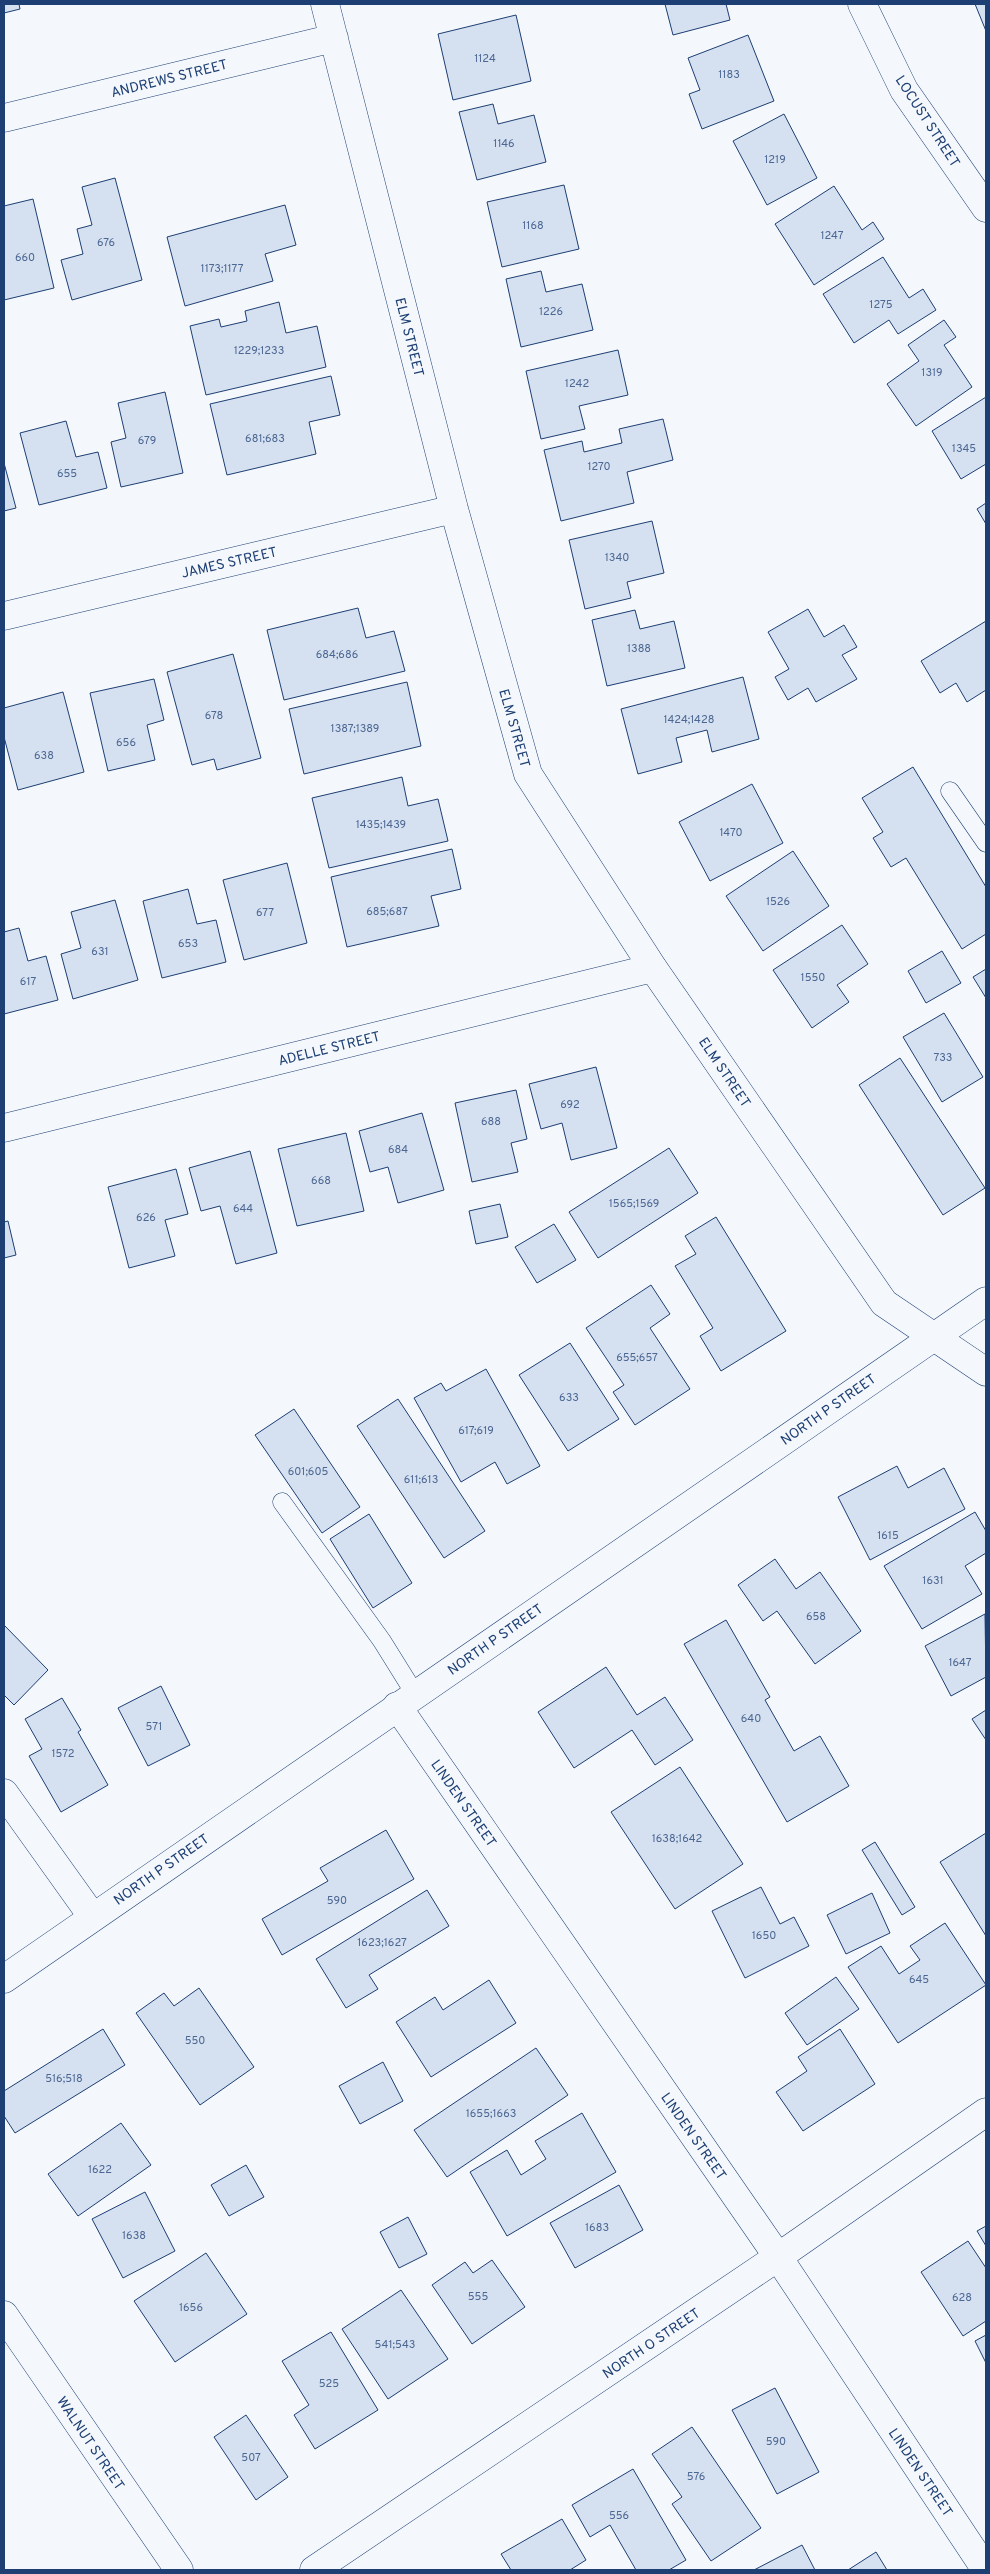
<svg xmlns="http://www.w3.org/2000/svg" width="990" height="2574" viewBox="0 0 990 2574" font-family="Overpass,sans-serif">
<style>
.building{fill:#d5e0f0;stroke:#1d3f73}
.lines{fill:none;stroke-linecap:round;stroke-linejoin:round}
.service-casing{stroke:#1d3f73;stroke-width:19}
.minor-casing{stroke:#1d3f73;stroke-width:29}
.tertiary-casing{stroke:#1d3f73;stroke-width:29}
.service{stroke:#f4f7fb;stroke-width:18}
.minor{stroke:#f4f7fb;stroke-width:28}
.tertiary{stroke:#f4f7fb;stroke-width:28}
.labels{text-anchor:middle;stroke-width:4;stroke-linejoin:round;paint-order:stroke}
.number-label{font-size:11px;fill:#4b6792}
.street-label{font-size:14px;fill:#1d3f73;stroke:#f4f7fb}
</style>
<rect width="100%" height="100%" fill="#f4f7fb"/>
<path class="building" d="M4,4H19L20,9L4,13Z
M665,4H726L730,20L673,35Z
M975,4H986V31Z
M516,15L531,81L453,100L438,34Z
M748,35L774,101L702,129L689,94L700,90L688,58Z
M493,104L498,124L534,115L546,162L477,180L459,112Z
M784,114L817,178L767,205L733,141Z
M115,178L142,280L72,300L61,260L83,254L77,229L92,225L82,187Z
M564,185L579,249L502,267L487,202Z
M834,186L862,230L873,222L884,239L814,285L775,224Z
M33,199L54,288L4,300V206Z
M285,205L296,245L265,254L273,281L185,306L167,237Z
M883,257L909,298L923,289L936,310L898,334L889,320L854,343L823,294Z
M541,271L546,292L582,284L593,330L521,347L506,279Z
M279,302L286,333L317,326L326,367L206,395L190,326L219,319L221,327L247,321L245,311Z
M944,320L956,337L944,345L972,387L916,426L887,384L919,361L908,345Z
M618,350L628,395L579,406L585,429L541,439L526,371Z
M331,376L340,415L309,422L316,454L227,475L210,404Z
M165,392L183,473L121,487L111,442L126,438L118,403Z
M986,397V464L961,479L932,431Z
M663,419L673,460L627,472L634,503L561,521L544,450L582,441L584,452L622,443L619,429Z
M66,421L76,457L98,452L107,488L39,505L20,433Z
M4,463L16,508L4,511Z
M986,503V524L977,509Z
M652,521L664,573L627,582L631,598L585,609L569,540Z
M358,608L366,638L394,631L405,671L284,700L267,630Z
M808,609L824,637L844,625L857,647L842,655L857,679L816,702L808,688L788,700L775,677L789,669L768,632Z
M635,610L640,629L674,621L685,668L607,686L592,620Z
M986,621V690L967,702L956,683L940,693L921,661Z
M233,654L261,758L217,770L214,759L192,765L167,672Z
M743,677L759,739L712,752L707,730L676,738L682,762L638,774L621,709Z
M154,679L164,720L147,725L155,760L108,771L90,693Z
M407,682L421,746L304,774L289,709Z
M63,692L84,772L18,790L4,737V708Z
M913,767L986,887V934L962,949L906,858L891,867L873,838L883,832L862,798Z
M402,777L408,806L438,799L448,841L329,868L312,798Z
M752,784L783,843L710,881L679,822Z
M452,849L461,889L431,896L439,926L347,947L331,877Z
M793,851L829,906L763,951L726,896Z
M287,863L307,943L244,960L223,880Z
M188,889L197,924L216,920L226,962L162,978L143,901Z
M115,900L138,980L73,999L61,954L81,948L71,912Z
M842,925L868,964L837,985L849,1002L812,1028L773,970Z
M19,928L28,961L46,956L58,1000L4,1014V932Z
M942,951L961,983L926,1003L908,971Z
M986,969V998L973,977Z
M944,1013L983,1077L942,1102L903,1037Z
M900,1058L985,1188L943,1215L859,1085Z
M596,1067L617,1148L571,1160L562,1123L541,1129L529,1084Z
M516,1090L527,1139L511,1143L518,1172L472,1182L455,1103Z
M422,1113L444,1190L398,1203L388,1167L370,1172L359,1131Z
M346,1133L364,1211L297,1226L278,1149Z
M669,1148L698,1193L598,1258L569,1212Z
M250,1151L277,1253L236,1264L220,1206L201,1211L189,1168Z
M176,1169L188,1214L165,1220L175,1256L129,1268L108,1187Z
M500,1204L508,1237L476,1244L469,1211Z
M716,1217L786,1331L721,1371L700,1336L713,1328L675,1266L696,1254L685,1236Z
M8,1221L16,1255L4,1258V1222Z
M554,1224L576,1260L537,1283L515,1247Z
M651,1285L670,1314L650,1328L690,1389L635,1425L613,1392L624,1385L586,1328Z
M570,1343L619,1419L568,1451L519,1375Z
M486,1369L540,1466L507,1484L495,1462L461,1482L414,1398L441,1383L446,1391Z
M398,1399L485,1531L444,1558L357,1426Z
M294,1409L360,1507L322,1533L255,1435Z
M897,1466L908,1488L944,1468L965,1509L870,1560L838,1497Z
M975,1512L986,1531V1553L965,1566L982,1594L922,1629L884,1566Z
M369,1514L412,1583L373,1608L330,1539Z
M775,1559L796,1589L820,1572L861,1631L815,1664L777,1611L763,1621L738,1585Z
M985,1614L986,1677L951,1696L925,1646Z
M726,1620L770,1697L765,1700L794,1751L820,1736L849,1786L787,1822L684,1644Z
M4,1625L48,1670L14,1705L4,1695Z
M606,1667L637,1715L665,1697L693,1740L655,1765L632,1730L574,1768L538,1712Z
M161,1686L190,1745L148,1766L118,1708Z
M62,1698L81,1730L78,1732L108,1785L61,1812L29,1756L42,1749L25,1719Z
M986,1710V1740L972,1719Z
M680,1767L743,1864L675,1909L611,1812Z
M386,1830L414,1879L282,1955L262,1919L328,1881L320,1868Z
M986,1833V1936L940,1862Z
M875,1842L915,1907L902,1915L862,1850Z
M761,1887L780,1924L794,1917L809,1946L745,1978L712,1911Z
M427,1890L449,1926L369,1975L378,1989L346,2008L316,1959Z
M872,1893L890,1933L846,1954L827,1915Z
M945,1923L986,1985L898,2043L848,1967L881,1946L899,1974L920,1960L910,1946Z
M836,1977L859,2009L807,2045L785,2013Z
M489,1980L516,2023L431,2077L396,2022L435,1997L443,2010Z
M199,1988L254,2067L200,2105L136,2013L164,1993L174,2006Z
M103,2029L125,2065L15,2133L4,2116V2091Z
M840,2029L875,2084L803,2131L776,2092L807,2071L798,2057Z
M536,2048L568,2095L447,2177L414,2130Z
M383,2062L403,2101L360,2124L339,2086Z
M582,2113L616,2172L507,2236L470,2172L507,2150L521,2175L546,2159L535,2141Z
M121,2123L151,2165L78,2216L48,2174Z
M246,2165L264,2197L229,2216L211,2185Z
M619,2185L643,2230L575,2268L550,2223Z
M145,2192L175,2251L123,2278L92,2219Z
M408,2217L427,2254L399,2268L380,2232Z
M986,2226V2246L977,2231Z
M968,2241L986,2268V2321L963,2336L921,2272Z
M206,2253L247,2314L175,2362L134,2301Z
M492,2260L525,2307L472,2344L432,2285L465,2262L473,2273Z
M401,2290L448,2359L388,2399L342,2329Z
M331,2332L378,2410L315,2449L294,2415L309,2405L282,2361Z
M986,2335V2363L975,2341Z
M775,2388L819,2472L777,2494L732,2410Z
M246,2415L288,2477L256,2500L214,2437Z
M692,2427L761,2528L711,2561L672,2504L682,2497L652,2454Z
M633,2469L686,2560L669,2570H636L610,2525L590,2537L572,2505Z
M562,2519L586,2560L570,2570H511L501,2554Z
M802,2545L815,2570H754Z
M876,2552L887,2570H848Z"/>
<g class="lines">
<g class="service-casing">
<path id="service" d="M950,791L986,843
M282,1502L382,1641L415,1694"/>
</g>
<g class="minor-casing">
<path id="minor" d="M325,4L454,509L528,774L653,968L884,1303L986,1372
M862,4L904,90L986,208
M4,118L334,38
M4,616L454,509
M4,1128L653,968
M397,1706L778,2257L986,2570
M4,1793L92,1916
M4,2315L179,2570
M314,2570L778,2257L986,2112"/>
</g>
<g class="tertiary-casing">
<path id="tertiary" d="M4,1979L986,1301"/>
</g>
<use href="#service" class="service"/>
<use href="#minor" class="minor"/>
<use href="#tertiary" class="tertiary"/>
</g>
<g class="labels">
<g class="number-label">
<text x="485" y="62">1124</text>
<text x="729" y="78">1183</text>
<text x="504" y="147">1146</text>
<text x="775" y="163">1219</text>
<text x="533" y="229">1168</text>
<text x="832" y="239">1247</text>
<text x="106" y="246">676</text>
<text x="25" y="261">660</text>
<text x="222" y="272">1173;1177</text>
<text x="881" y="308">1275</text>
<text x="551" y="315">1226</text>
<text x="259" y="354">1229;1233</text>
<text x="932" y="376">1319</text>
<text x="577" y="387">1242</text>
<text x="265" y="442">681;683</text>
<text x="147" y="444">679</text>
<text x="964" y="452">1345</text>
<text x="599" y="470">1270</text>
<text x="67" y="477">655</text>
<text x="617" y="561">1340</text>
<text x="639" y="652">1388</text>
<text x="337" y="658">684;686</text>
<text x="214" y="719">678</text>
<text x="689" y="723">1424;1428</text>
<text x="355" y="732">1387;1389</text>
<text x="126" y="746">656</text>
<text x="44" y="759">638</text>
<text x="381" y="828">1435;1439</text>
<text x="731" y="836">1470</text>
<text x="778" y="905">1526</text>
<text x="387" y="915">685;687</text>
<text x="265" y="916">677</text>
<text x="188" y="947">653</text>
<text x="100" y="955">631</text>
<text x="813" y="981">1550</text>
<text x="28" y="985">617</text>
<text x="943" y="1061">733</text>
<text x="570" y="1108">692</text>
<text x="491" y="1125">688</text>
<text x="398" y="1153">684</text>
<text x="321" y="1184">668</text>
<text x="634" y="1207">1565;1569</text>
<text x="243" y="1212">644</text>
<text x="146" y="1221">626</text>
<text x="637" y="1361">655;657</text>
<text x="569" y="1401">633</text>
<text x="476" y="1434">617;619</text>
<text x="308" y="1475">601;605</text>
<text x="421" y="1483">611;613</text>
<text x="888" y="1539">1615</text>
<text x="933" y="1584">1631</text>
<text x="816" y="1620">658</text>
<text x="960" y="1666">1647</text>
<text x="751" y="1722">640</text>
<text x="154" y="1730">571</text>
<text x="63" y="1757">1572</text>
<text x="677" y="1842">1638;1642</text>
<text x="337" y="1904">590</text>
<text x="764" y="1939">1650</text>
<text x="382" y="1946">1623;1627</text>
<text x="919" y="1983">645</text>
<text x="195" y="2044">550</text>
<text x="64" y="2082">516;518</text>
<text x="491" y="2117">1655;1663</text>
<text x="100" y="2173">1622</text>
<text x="597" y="2231">1683</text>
<text x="134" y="2239">1638</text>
<text x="478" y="2300">555</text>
<text x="962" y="2301">628</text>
<text x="191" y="2311">1656</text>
<text x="395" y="2348">541;543</text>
<text x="329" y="2387">525</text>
<text x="776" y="2445">590</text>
<text x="251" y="2461">507</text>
<text x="696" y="2480">576</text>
<text x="619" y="2519">556</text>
</g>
<g class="street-label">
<text transform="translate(169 78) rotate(-14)" y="5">ANDREWS STREET</text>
<text transform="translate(928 121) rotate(57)" y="5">LOCUST STREET</text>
<text transform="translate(410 337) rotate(76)" y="5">ELM STREET</text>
<text transform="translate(229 562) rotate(-13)" y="5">JAMES STREET</text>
<text transform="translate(515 728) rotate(74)" y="5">ELM STREET</text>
<text transform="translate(329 1048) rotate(-14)" y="5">ADELLE STREET</text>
<text transform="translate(725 1072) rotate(56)" y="5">ELM STREET</text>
<text transform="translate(828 1409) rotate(-35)" y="5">NORTH P STREET</text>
<text transform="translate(495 1639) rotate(-35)" y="5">NORTH P STREET</text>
<text transform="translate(464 1803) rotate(55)" y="5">LINDEN STREET</text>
<text transform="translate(161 1869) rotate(-35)" y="5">NORTH P STREET</text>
<text transform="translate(694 2136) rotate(55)" y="5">LINDEN STREET</text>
<text transform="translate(651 2343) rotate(-34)" y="5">NORTH O STREET</text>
<text transform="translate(91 2443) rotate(56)" y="5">WALNUT STREET</text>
<text transform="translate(921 2472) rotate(56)" y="5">LINDEN STREET</text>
</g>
</g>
<rect width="990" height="2574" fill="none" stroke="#1d3f73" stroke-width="10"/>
</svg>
